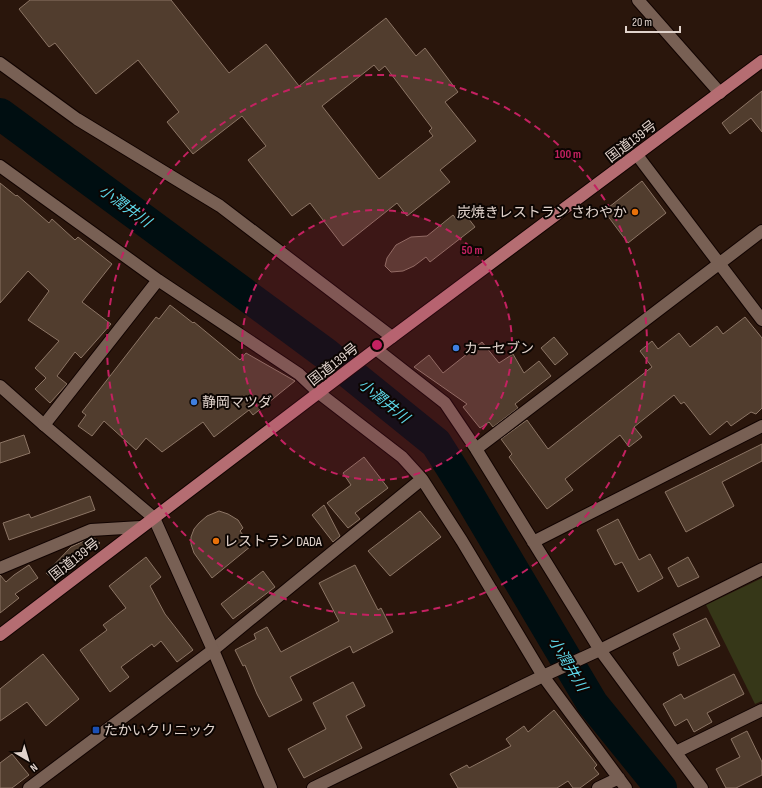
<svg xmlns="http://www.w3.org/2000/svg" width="762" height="788" viewBox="0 0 762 788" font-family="'Sofia Sans Condensed','Noto Sans JP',sans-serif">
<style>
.green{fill:#363718}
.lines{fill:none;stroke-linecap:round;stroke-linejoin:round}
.river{stroke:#000e11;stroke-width:32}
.building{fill:#513d2e;stroke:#8c7565;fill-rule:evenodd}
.minor-casing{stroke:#110300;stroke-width:14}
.tertiary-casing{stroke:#110300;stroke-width:14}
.trunk-casing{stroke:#110300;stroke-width:14}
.minor{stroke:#786054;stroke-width:12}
.tertiary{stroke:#786054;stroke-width:12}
.trunk{stroke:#b56d72;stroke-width:12}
.ring{fill:none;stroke:#c42161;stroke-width:2;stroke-dasharray:7 5}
.food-dot{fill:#e8710a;stroke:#0c0502;stroke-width:1.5}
.shop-dot{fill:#3f7fe0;stroke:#0c0502;stroke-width:1.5}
.transit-dot{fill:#1a4fb4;stroke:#0c0502;stroke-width:1.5}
.labels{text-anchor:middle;stroke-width:4;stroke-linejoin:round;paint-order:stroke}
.street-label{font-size:14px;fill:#e1d3cc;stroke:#0c0502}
.poi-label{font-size:14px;fill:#e1d3cc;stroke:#0c0502;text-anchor:start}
.water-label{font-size:15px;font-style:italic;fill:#5dd6e7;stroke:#0c0502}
.centre{fill:#c42161;stroke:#0c0502;stroke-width:2}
.ring-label{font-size:12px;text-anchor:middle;font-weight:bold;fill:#c42161;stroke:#0c0502;stroke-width:4;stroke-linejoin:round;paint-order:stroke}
</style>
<rect width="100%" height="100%" fill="#2a160c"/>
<path class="green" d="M762,578V701L755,704L706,605Z"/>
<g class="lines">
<path class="river" d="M0,114L326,354L436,443L465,489L592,703L661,788"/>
</g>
<path class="building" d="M30,0H171L229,73L266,44L299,86L386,18L416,56L425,48L458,92L445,102L476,141L440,170L450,182L407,216L397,203L343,246L310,203L292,216L248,160L266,146L242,116L193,154L167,122L179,112L138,60L96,94L55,43L49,47L19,9ZM374,65L379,71L385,66L432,128L429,131L433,136L379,179L322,106Z
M762,91V132L751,118L730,134L722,123Z
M642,181L666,213L628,243L604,211Z
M0,183L16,196L17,195L49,223L52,219L75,240L78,237L112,264L82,302L111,324L81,358L75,352L57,376L67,384L50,403L35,389L46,378L35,368L59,341L28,320L49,291L28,271L0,303Z
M465,214L475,227L430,262L426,257L414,266L403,271L391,272L385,266L387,258L396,245L411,237L427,236L453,215L457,220Z
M170,305L193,323L194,322L240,360L246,353L295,381L253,415L249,410L214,437L203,422L162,452L146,438L136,450L104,421L92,436L78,426L86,415L82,412L156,317L159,319Z
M745,317L762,338V408L756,414L751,412L731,426L727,421L710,435L684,402L681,404L674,395L634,427L642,437L629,447L620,435L565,479L573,490L547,509L509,457L512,454L501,439L527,420L548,449L652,367L640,351L652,341L658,349L679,333L690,347L717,326L723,334Z
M554,337L568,354L555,365L541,348Z
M482,342L499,363L513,354L524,373L539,361L551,376L515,404L518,408L493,427L489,422L480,428L463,407L467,404L414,367L429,355L443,373Z
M24,435L30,453L0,463V443Z
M762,444V461L722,482L734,506L686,532L665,492Z
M364,457L388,488L355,513L360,519L348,528L327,503L351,485L343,473Z
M90,496L95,510L9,540L3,523L29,514L31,518Z
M324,505L340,536L333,542L312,515Z
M219,511L228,514L238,520L243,528L240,531L251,546L212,578L194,553L191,544V537L194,529L199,523L207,516Z
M420,511L441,537L390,576L368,551Z
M618,519L639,560L650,554L663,578L638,592L622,562L615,565L597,530Z
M93,537L100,543L51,578L46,573L71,547Z
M146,557L161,577L150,586L165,614L193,650L177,662L161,641L154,647L152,644L121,667L129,677L110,692L80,650L107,630L103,625L126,608L109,586Z
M688,557L699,577L678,587L668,568Z
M29,565L38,578L15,594L19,598L0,613V575L6,582L14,575Z
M355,565L378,610L381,608L393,632L353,653L350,646L290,677L302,700L269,717L257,694L245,665L243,666L235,650L256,639L254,634L267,627L281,652L339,621L319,583Z
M263,571L275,587L233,619L221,604Z
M706,618L720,646L678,666L673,653L680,649L673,634Z
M43,654L79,699L46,726L27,702L0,721V689Z
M734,674L744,694L707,713L712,722L694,732L687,719L675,726L663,704L681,694L684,699Z
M353,682L365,706L346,716L362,748L304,778L288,749L326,729L313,703Z
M554,710L597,765L594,768L599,774L580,788H573L568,781L557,788H458L450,774L467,765L469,768L511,746L506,739L524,726L528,732Z
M747,731L762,762V775L736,788H726L716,769L740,757L731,739Z
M12,754L29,775L12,788H0V763Z"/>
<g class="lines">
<g class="minor-casing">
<path id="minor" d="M638,0L720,93
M0,63L77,119L220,206L392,337
M637,155L762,320
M0,166L158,280L299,374L319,393L402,457L422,479L462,541L543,676L626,788
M376,349L445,403L476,449L600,650L702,788
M44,425L158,280
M476,449L762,231
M533,542L762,426
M0,568L91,530L141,527
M676,752L762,710
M29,788L213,650L422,479
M313,788L543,676L600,650L762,569
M598,788L619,778"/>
</g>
<g class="tertiary-casing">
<path id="tertiary" d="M0,386L44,425L154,518L213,650L271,788"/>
</g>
<g class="trunk-casing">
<path id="trunk" d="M0,635L368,355L762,61"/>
</g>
<use href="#minor" class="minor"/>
<use href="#tertiary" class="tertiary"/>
<use href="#trunk" class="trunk"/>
</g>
<circle cx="377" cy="345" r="135" fill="#c42161" fill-opacity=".12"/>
<g class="ring">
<circle cx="377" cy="345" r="135"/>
<circle cx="377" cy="345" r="270"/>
</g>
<g class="food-dot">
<circle cx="635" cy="212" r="4"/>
<circle cx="216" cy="541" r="4"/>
</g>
<g class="shop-dot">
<circle cx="456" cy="348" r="4"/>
<circle cx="194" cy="402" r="4"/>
</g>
<rect class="transit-dot" x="92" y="726" width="8" height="8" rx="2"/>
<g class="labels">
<g class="street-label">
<text transform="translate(631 141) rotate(-37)" y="5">国道139号</text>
<text transform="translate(333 364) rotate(-38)" y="5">国道139号</text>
<text transform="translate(74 559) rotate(-38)" y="5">国道139号</text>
</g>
<g class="poi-label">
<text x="627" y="217" text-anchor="end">炭焼きレストラン さわやか</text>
<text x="464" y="353">カーセブン</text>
<text x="202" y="407">静岡マツダ</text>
<text x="224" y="546">レストラン DADA</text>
<text x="104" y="735">たかいクリニック</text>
</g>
<g class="water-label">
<text transform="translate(125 206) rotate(36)" y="5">小潤井川</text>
<text transform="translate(384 401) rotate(39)" y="5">小潤井川</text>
<text transform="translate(568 664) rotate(59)" y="5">小潤井川</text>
</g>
</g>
<circle cx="377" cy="345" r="6" class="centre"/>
<g class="ring-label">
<text x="568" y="158">100 m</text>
<text x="472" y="254">50 m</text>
</g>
<g transform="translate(28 760) rotate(142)" stroke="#0c0502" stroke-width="3" paint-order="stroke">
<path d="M0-3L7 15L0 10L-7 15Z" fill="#e1d3cc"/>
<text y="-6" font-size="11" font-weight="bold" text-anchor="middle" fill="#e1d3cc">N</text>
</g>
<path d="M626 26v6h54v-6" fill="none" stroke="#e1d3cc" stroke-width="2"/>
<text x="632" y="26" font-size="12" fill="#e1d3cc" stroke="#0c0502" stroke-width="3" paint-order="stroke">20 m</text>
</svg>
